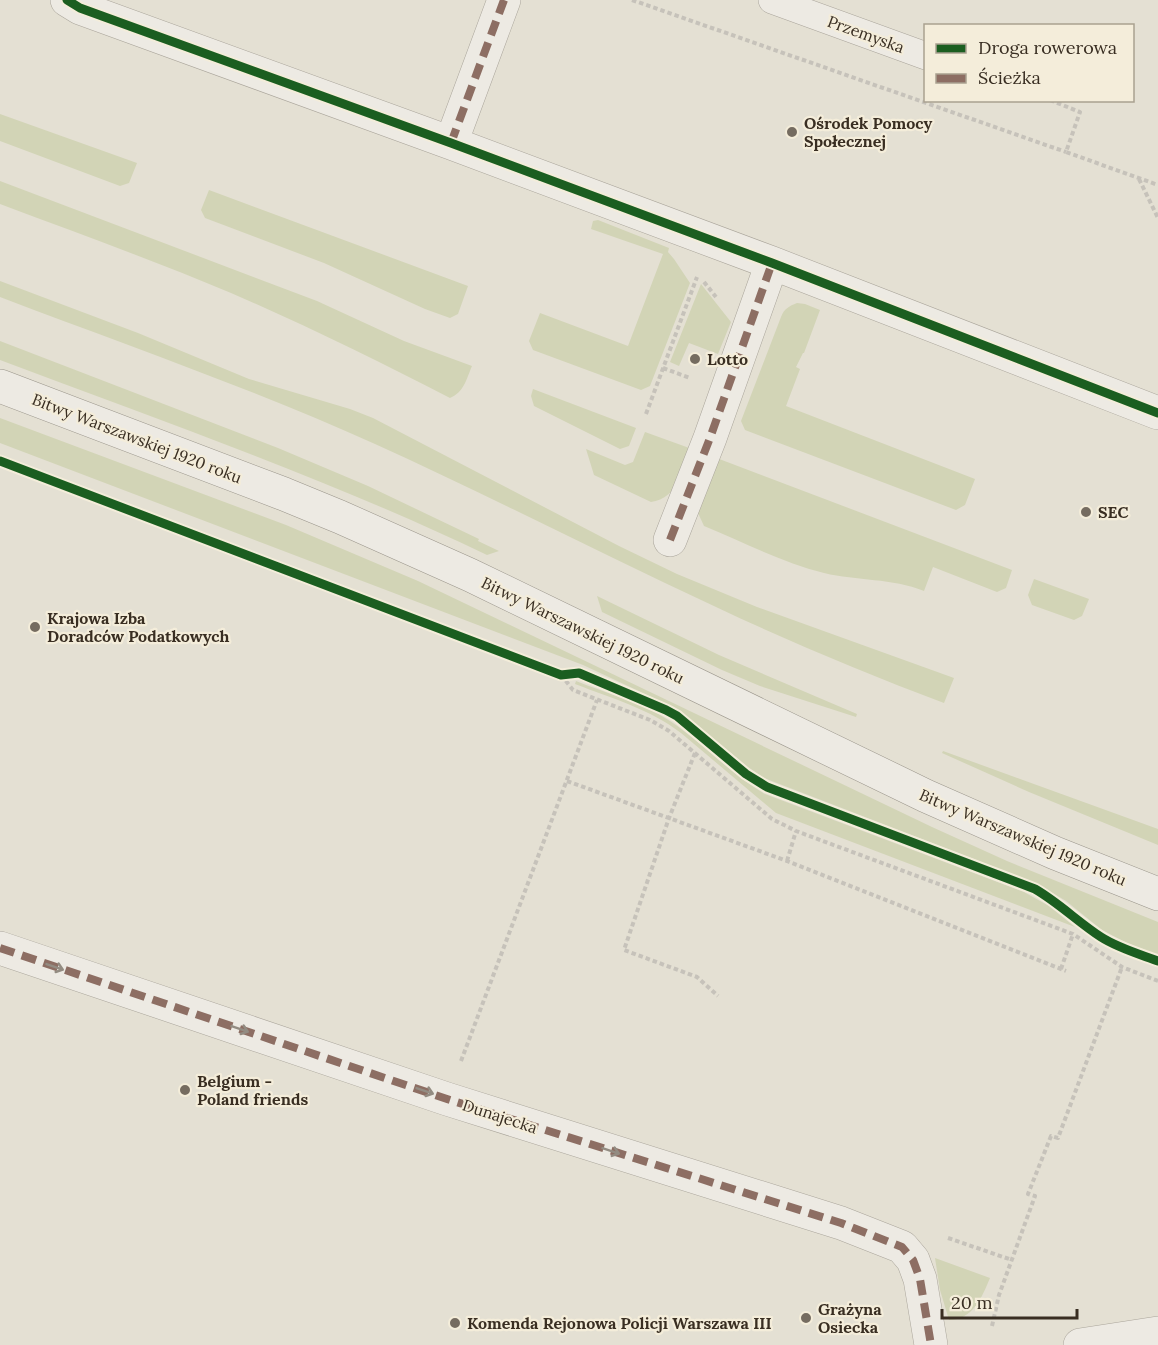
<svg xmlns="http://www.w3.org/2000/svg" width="1158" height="1345" viewBox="0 0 1158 1345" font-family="Lora,serif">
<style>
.green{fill:#d2d4b6}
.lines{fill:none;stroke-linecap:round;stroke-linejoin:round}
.lane-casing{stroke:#aaa59b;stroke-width:28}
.street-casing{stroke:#aaa59b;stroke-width:34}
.secondary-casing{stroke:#9a958b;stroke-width:34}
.path{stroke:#c6c2ba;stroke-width:4;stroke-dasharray:4.5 3;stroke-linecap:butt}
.lane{stroke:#edeae3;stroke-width:27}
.street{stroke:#edeae3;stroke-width:33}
.secondary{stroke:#edeae3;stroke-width:33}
.quiet{stroke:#8d6e63;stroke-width:8;stroke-dasharray:15 8;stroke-linecap:butt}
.cycleway-casing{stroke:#f4edda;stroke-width:13}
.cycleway{stroke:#1b5e20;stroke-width:9}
.oneway{stroke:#938c82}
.poi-dot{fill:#756c60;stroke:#f4edda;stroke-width:2}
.labels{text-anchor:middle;stroke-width:4.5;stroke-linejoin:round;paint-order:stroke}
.street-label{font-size:16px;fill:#392e22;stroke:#f4edda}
.poi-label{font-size:16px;font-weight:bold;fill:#392e22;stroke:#f4edda;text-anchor:start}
</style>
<rect width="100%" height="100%" fill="#e4e0d3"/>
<path class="green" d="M0,114L137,163L129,183L120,186L0,141Z
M0,181L317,301L404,341L472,366C466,380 464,392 450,398C378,361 305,325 231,293C155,261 77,233 0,204Z
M209,190L468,286L458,314L450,318L425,309L324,263L205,218L201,210Z
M598,220L669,248L668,252L674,259L690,283L650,386L641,390L533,350L529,341L540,313L628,346L663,254L591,229L593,221Z
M0,281L138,333L249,379L350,409L373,418L619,546L677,574L757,607L954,678L944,703C867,674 790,642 716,607C602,554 490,496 375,444C253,389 126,345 0,297Z
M701,284L731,322L718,354L689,343L679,366L670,362Z
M797,303L805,304L820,310L804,353H803L796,367L800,369L786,406L975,479L965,505L956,510L745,430L741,421L781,317C784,309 789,306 797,303Z
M0,341L278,448L368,486L479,539L478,541L499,551L487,555C329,479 164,422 0,360Z
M533,389L636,428L629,446L620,449L534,406L531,396Z
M0,418L286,525L418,581L932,827L1007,861L1158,922V955L1127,943L1102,930L1066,901L1036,883L764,778L748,767L691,720L673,707L583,665L0,443Z
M645,432L692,449C683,470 678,498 651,502L594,475L586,449L625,465L633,462Z
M714,457L1012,570L1006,588L997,592L933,567L924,591C892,578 857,581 824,573C783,563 743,542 704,526L698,513Z
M1034,579L1089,599L1082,616L1074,620L1032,605L1028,595Z
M597,596L719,655L857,714L856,717L760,686L722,670L602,612Z
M576,681C606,693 642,703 670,721C703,743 730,774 765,794L1024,892L1049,906L1075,927L776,813L681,733C650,709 611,698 575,684Z
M943,751L1158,829V845L1029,792L942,753Z
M935,1258L990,1278C982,1297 973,1320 949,1320L940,1290Z"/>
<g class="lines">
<g class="lane-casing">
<path id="lane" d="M772,0L926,56"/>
</g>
<g class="street-casing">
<path id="street" d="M67,0L80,8L451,143L772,263L1158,413
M451,143L504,0
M670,540L710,438L772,263
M0,948L447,1099L841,1223L902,1247L913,1260L920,1279L931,1345
M1080,1345L1158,1333"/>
</g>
<g class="secondary-casing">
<path id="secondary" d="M0,386L284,494L340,517L470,575L926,796L1055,853L1158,894"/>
</g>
<path class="path" d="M632,0L1066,152
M1050,100L1080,112L1066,152L1158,185
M1139,179L1158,218
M704,282L716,297
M663,368L690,378
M646,414L697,277
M561,675L573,690L650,720L669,731L772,819L796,831L1073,934L1122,967L1158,981
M695,753L669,818L624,950L697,977L718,996
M567,781L787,861L1066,971
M787,861L796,831
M1061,969L1073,934
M461,1061L597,700
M948,1238L1012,1260
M992,1326L999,1295L1035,1196L1028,1194L1051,1136L1058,1138L1122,967"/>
<use href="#lane" class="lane"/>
<use href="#street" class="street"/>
<use href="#secondary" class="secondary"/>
<path class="quiet" d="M451,143L504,0
M670,540L710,438L772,263
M0,948L447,1099L841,1223L902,1247L913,1260L920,1279L931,1345"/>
<g class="cycleway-casing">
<path id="cycleway" d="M67,0L80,8L451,143L772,263L1158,413
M0,461L561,675L579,673L666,710L677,716L746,774L767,787L1035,889C1059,903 1078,922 1101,937C1118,948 1139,954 1158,961"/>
</g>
<use href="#cycleway" class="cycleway"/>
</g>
<defs><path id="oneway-shaft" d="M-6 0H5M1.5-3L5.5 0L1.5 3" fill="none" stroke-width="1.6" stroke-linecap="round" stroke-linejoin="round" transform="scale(1.5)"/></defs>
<g class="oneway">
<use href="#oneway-shaft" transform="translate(55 967) rotate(19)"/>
<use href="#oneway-shaft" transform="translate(240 1029) rotate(19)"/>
<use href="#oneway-shaft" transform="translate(425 1091) rotate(19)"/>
<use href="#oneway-shaft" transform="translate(611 1151) rotate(18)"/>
</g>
<g class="poi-dot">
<circle cx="792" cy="132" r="6"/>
<circle cx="695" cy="359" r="6"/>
<circle cx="1086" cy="512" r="6"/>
<circle cx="35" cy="627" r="6"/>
<circle cx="185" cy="1090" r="6"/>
<circle cx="806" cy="1318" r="6"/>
<circle cx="455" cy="1323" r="6"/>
</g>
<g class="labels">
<g class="street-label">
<text transform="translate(866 34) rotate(20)" y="6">Przemyska</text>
<text transform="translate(137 438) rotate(21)" y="6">Bitwy Warszawskiej 1920 roku</text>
<text transform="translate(583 630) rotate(26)" y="6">Bitwy Warszawskiej 1920 roku</text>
<text transform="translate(1023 837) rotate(23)" y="6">Bitwy Warszawskiej 1920 roku</text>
<text transform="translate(500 1116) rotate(18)" y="6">Dunajecka</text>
</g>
<g class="poi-label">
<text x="804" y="129">Ośrodek Pomocy<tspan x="804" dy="18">Społecznej</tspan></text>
<text x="707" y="365">Lotto</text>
<text x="1098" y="518">SEC</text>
<text x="47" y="624">Krajowa Izba<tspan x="47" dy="18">Doradców Podatkowych</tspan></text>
<text x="197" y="1087">Belgium -<tspan x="197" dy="18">Poland friends</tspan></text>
<text x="818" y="1315">Grażyna<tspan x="818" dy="18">Osiecka</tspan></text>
<text x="467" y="1329">Komenda Rejonowa Policji Warszawa III</text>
</g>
</g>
<rect x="924" y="24" width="210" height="78" fill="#f4edda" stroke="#a9a190" stroke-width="1.5"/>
<rect x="936" y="44" width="30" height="9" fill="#1b5e20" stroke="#a9a190" stroke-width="1.5"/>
<text x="978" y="54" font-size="18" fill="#392e22">Droga rowerowa</text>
<rect x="936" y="74" width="30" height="9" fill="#8d6e63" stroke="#a9a190" stroke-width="1.5"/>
<text x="978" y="84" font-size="18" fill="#392e22">Ścieżka</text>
<path d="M942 1309v9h135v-9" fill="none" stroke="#392e22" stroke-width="3"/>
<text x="951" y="1309" font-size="18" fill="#392e22" stroke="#f4edda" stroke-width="4.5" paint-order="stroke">20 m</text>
</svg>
